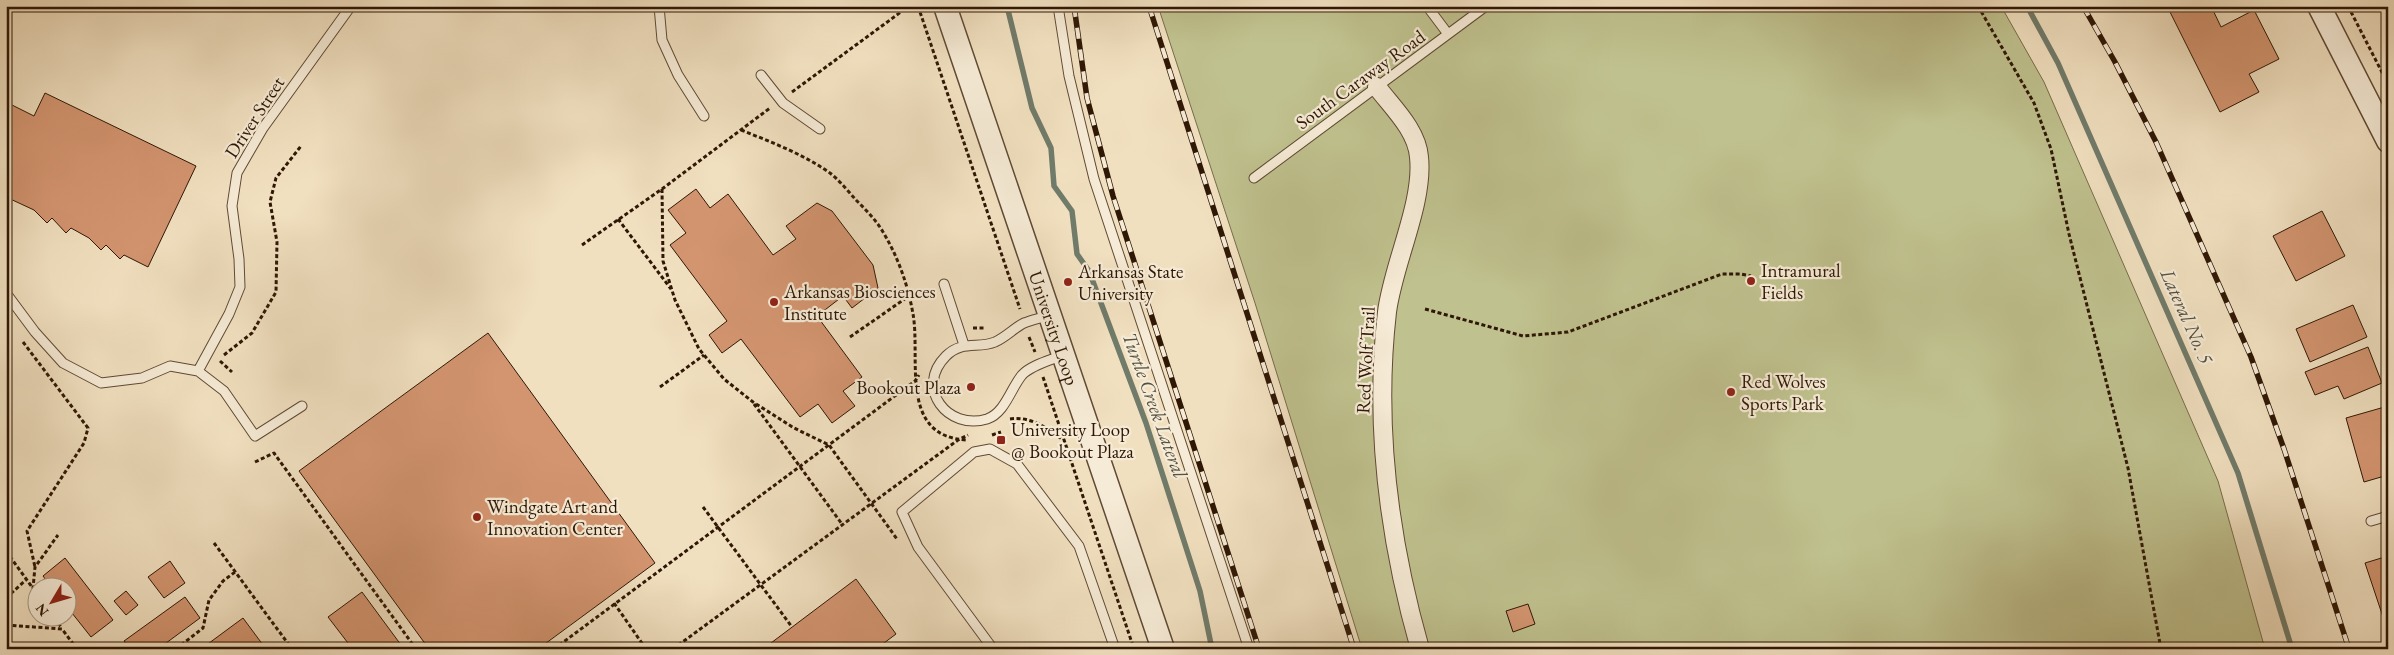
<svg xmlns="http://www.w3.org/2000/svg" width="2394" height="655" viewBox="0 0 2394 655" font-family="'EB Garamond',serif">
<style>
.green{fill:#bfc18e;stroke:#776c4a}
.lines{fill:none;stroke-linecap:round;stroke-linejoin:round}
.stream{stroke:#707b6a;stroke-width:5.5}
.building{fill:#d39570;stroke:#2f1705}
.service-casing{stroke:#604934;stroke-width:11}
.minor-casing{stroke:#604934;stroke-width:20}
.tertiary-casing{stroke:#604934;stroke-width:25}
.path{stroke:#2f1705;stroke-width:3;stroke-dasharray:4 2.5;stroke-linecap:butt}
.service{stroke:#f6ebd6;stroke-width:9}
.minor{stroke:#f6ebd6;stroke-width:18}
.tertiary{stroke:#f6ebd6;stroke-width:22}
.rail-casing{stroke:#2f1705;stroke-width:5.5}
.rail{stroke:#f6ebd6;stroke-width:4;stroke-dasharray:11;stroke-linecap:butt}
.poi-dot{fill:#8f2418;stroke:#f6ebd6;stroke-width:2}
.labels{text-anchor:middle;stroke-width:4.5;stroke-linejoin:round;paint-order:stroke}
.street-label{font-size:19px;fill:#2f1705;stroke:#f6ebd6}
.poi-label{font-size:19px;fill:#2f1705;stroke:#f6ebd6;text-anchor:start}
.water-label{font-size:20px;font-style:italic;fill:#555140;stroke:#f6ebd6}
</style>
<rect width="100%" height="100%" fill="#f1e0c0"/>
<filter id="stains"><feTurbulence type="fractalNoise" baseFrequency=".004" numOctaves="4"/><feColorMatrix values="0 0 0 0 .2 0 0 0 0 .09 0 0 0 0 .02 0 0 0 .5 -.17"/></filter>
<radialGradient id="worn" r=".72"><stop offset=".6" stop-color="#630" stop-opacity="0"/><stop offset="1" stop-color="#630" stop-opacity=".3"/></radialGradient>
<path class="green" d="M1158,6H2001L2044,82L2218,481L2265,649H1362L1255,303Z"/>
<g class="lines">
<path class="stream" d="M1007,6L1032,108L1051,148L1054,186L1072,211L1077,254L1089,271L1146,423L1200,591L1212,649
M2027,6L2058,63L2238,473L2292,649"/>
</g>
<path class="building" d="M2167,6H2211L2221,27L2254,10L2279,59L2249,74L2259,92L2220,112Z
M45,93L196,166L148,267L124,255L120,259L106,245L101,250L89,238L71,228L66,233L52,218L47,223L34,210L6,197V102L34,116Z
M696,189L710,208L728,194L773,255L796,239L786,226L817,203L832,211L873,265L878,288L852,308L843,296L817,316L862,377L843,391L855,406L832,423L818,404L800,417L741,339L722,353L709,335L727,321L670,245L686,233L668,210Z
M2322,211L2345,256L2296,281L2273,236Z
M2353,305L2367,337L2310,362L2296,329Z
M488,333L655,563L538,649H429L299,471Z
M2368,347L2382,383L2344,399L2338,386L2315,395L2305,372Z
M2388,406V475L2364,482L2346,418Z
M2388,556V632L2365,563Z
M65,558L113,620L91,637L68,608V588H52L43,576Z
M170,561L185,583L164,598L148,577Z
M856,579L896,634L876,649H763Z
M126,591L138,605L126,615L114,601Z
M362,592L404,649H349L351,647L328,617Z
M185,597L200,618L158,649H130L124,641Z
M1528,604L1535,624L1513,632L1506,611Z
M243,618L266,649H201Z"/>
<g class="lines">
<g class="service-casing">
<path id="service" d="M659,6L662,40L678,75L704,116
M1058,6L1069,76L1094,179L1249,649
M1427,6L1448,34
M761,75L783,103L820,129
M1254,178L1486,6
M944,284L964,345
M6,293L35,332L63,363L101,383L142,378L170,366L198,371L224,391L255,436L302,406
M1050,315C1041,318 1032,320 1024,323C1014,328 1006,337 995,342C978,349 962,340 946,356C914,388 948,431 987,419C1005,413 1011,388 1022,375C1031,365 1051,360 1063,355
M198,371L229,314L240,287L239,259L232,206L237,173L263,128L351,6
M2371,521L2388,516
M993,649L918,547L902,512L974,452L990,449L1017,464L1079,546L1115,649"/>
</g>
<g class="minor-casing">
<path id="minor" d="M1377,87C1392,107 1417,130 1419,157C1424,203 1393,264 1387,312C1374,425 1389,540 1420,649"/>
</g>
<g class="tertiary-casing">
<g id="tertiary">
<path id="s1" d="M945,6L1163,649"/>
<path d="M2319,6L2388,141"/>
</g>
</g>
<path class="path" d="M918,6L1020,309
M1978,6L2034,103L2051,149L2069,234L2128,468L2161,649
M2348,6L2388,84
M792,92L909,6
M741,130C771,142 803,154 830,173C839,180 848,191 856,200C866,210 876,220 883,232C898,257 908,285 913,314C921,358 898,437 967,440
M662,189L663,261L675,300L699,349L724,379L753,402L794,428L829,445L897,539
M618,219L671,289
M582,245L662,189L770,108
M1425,309L1523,336L1568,332L1722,274H1741L1751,276
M973,328H986
M850,337L909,296
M1029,337L1035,352
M23,342L88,428L84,443L27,531L35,567
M224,355L252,333L276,292L277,242L270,202L276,178L301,146
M220,361L232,372
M1043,377L1134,649
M660,387L704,355
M754,404L842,524
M1010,419C1030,416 1048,428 1063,440
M992,435L1001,432
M255,462L274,453L416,649
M703,507L792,627
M214,543L292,649
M6,551L32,587
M38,594L33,588L35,567L58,535
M6,598L27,579
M614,603L646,649
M54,618L62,628
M6,625L62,629L77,649
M176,649L203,628L209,600L223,581L235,572
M554,649L915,381L919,375
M673,649L958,440L968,435"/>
<use href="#service" class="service"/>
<use href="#minor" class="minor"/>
<use href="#tertiary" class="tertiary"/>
<g class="rail-casing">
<path id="rail" d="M1074,6L1087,98L1113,196L1259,649
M1149,6L1354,649
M2083,6L2115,62L2156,142L2251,357L2284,449L2349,649"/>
</g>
<use href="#rail" class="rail"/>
</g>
<g class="poi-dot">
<circle cx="1751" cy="281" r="5"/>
<circle cx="1068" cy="282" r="5"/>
<circle cx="774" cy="302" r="5"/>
<circle cx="971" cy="387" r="5"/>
<circle cx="1731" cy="392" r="5"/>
<rect x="996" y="435" width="10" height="10" rx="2.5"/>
<circle cx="477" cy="517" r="5"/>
</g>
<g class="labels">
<g class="street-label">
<text transform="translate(1360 79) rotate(-36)" y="7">South Caraway Road</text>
<text transform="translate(254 117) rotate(-57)" y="7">Driver Street</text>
<text dy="7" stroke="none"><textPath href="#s1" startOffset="340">University Loop</textPath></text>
<text transform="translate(1365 360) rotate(-87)" y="7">Red Wolf Trail</text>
</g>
<g class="poi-label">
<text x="1761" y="277">Intramural<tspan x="1761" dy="22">Fields</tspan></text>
<text x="1078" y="278">Arkansas State<tspan x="1078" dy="22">University</tspan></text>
<text x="784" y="298">Arkansas Biosciences<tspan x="784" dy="22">Institute</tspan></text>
<text x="1741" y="388">Red Wolves<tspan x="1741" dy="22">Sports Park</tspan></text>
<text x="961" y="394" text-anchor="end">Bookout Plaza</text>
<text x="1011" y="436">University Loop<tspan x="1011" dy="22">@ Bookout Plaza</tspan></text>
<text x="487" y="513">Windgate Art and<tspan x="487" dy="22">Innovation Center</tspan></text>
</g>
<g class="water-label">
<text transform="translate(2187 316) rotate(66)" y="7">Lateral No. 5</text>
<text transform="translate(1155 405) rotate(70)" y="7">Turtle Creek Lateral</text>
</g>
</g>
<rect width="2394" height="655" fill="none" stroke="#f1e0c0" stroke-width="25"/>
<rect x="8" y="8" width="2379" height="640" fill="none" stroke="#2f1705" stroke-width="2.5"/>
<rect x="12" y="12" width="2369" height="630" fill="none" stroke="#2f1705"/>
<g transform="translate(52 602) rotate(232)"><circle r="24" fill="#f6ebd6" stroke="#a69682"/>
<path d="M0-4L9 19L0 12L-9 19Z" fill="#8f2418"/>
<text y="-8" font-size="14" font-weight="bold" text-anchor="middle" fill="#2f1705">N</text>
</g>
<rect width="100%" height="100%" filter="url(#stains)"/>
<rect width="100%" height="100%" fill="url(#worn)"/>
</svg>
